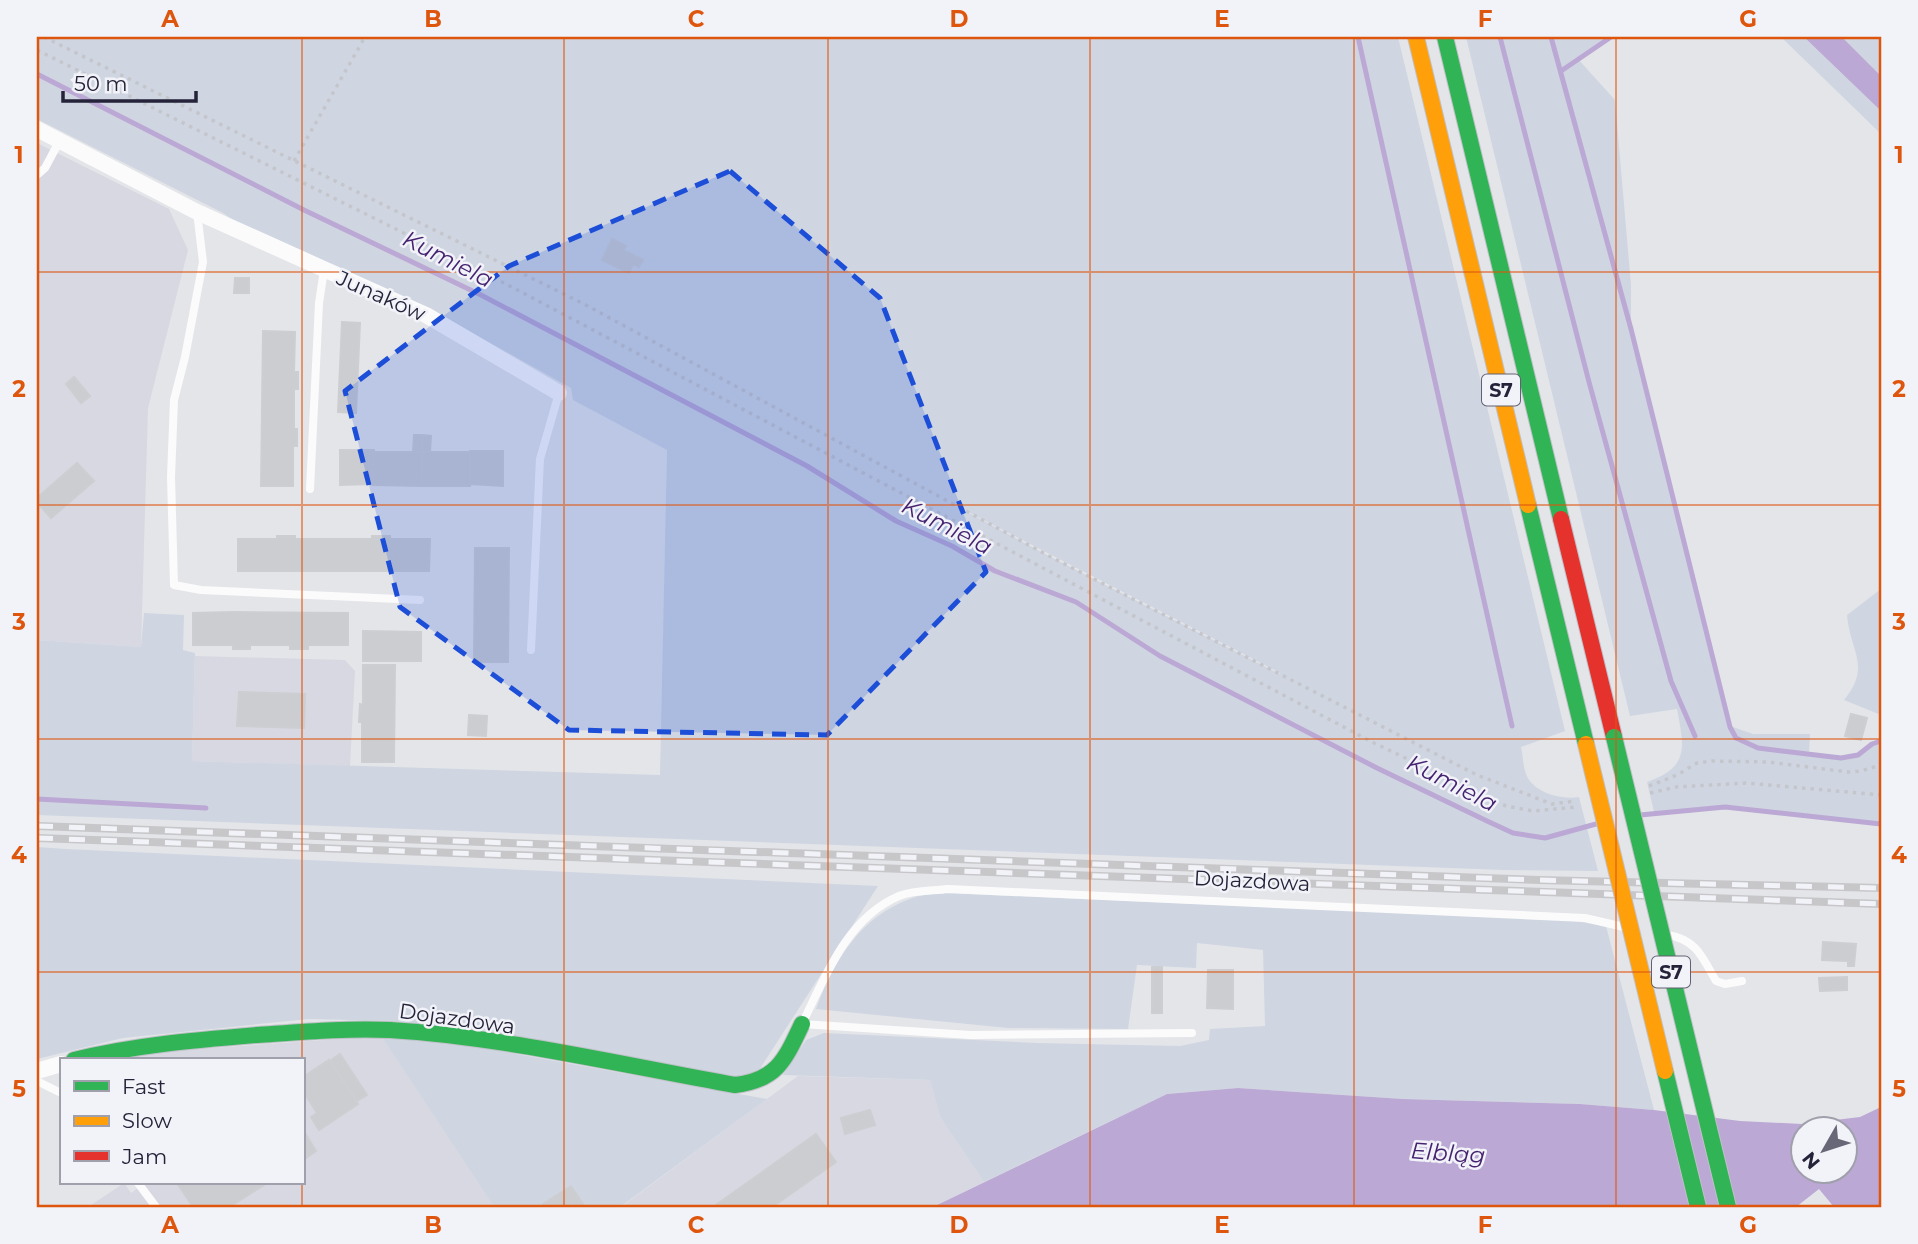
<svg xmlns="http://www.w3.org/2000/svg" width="1918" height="1244" viewBox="0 0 1918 1244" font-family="Montserrat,sans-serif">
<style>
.built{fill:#d7d8e1}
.green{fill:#cfd6e1;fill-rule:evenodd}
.water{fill:#bba8d4;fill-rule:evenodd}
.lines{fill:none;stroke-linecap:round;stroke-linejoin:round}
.stream{stroke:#bba8d4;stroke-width:5}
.building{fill:#cccdd1;stroke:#cdced2;stroke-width:2}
.fast-casing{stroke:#c0c1c8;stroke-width:18}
.slow-casing{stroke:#c0c1c8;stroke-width:18}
.jam-casing{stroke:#c0c1c8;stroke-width:18}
.path{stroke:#c5c6cc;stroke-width:3.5;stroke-dasharray:3.5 5;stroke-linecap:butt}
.lane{stroke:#fbfbfc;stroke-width:8}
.street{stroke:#fbfbfc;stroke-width:16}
.fast{stroke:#30b455;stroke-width:16}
.slow{stroke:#ff9f0a;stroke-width:16}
.jam{stroke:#e5322d;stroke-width:16}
.rail-casing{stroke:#c7c7ca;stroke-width:8}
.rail{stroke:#f2f3f8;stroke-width:5;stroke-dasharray:16;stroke-linecap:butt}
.fast-bridge-casing{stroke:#c1c1c8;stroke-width:18;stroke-linecap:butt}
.slow-bridge-casing{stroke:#c1c1c8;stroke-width:18;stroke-linecap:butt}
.fast-bridge{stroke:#30b455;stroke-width:16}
.slow-bridge{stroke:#ff9f0a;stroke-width:16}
.marked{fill:#1d4ed8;fill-opacity:0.2;stroke:#1d4ed8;stroke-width:5;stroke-dasharray:14 9;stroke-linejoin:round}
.grid{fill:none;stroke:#de560e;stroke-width:2;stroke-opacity:0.55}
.labels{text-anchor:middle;stroke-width:5;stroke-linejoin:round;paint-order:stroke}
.shield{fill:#f2f3f8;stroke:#626173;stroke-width:2}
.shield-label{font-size:19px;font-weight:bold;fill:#24233a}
.street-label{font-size:21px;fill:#24233a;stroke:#f2f3f8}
.water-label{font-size:23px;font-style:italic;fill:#452371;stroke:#f2f3f8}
.neatline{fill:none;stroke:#de560e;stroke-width:2.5}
.grid-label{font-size:23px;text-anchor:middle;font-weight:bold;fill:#de560e}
</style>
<rect width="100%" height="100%" fill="#e4e5e9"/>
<path class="built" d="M37,143L169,209L188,250L148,408L141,647L37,640Z
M195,656L345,660L355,671L350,766L192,761Z
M381,1036L494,1207H88L124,1183L131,1193L145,1183H303V1060H94L114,1055Z
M798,1076L930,1080L940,1117L984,1182L933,1207H621Z"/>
<path class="green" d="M37,37H1398L1565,731L1521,747C1523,756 1523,766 1526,774C1533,793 1562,800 1579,797L1598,871L1503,870L37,815V640L141,647L144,613L184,615L183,650L195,653L192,761L660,775L667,450L573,400L571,388L426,307L237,223L223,213L37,119ZM945,500L1280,673V674L1049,556Z
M1466,37H1611L1578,59L1615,100L1631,285V329L1730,726L1753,734H1810L1809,753C1824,756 1841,760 1856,755C1865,752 1872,744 1881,741V824L1725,807L1654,812L1647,782C1690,767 1684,747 1677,709L1630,716Z
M1781,37H1804L1881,111V134Z
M1842,37H1881V76Z
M1881,589V715L1844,700C1872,666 1850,652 1847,615Z
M37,847L66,849L878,886L752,1081L479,1029L394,1021L309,1019L123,1038L37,1059Z
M945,893L1568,920L1606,926L1654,1110L1580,1104L1403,1099L1238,1088L1167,1094L984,1182L940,1117L930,1080L783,1075L806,1040L824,1033L1037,1043L1180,1046L1209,1040L1210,1029L1265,1026L1263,950L1197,943L1196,968L1137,965L1128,1029L1008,1028L816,1009C834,960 861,916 912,898C922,894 934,894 945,893Z
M381,1036L461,1044L767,1099L620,1207H494Z"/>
<path class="water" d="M1804,37H1842L1881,76V111Z
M1238,1088L1403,1099L1580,1104L1654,1110L1740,1121L1802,1124L1860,1117L1881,1107V1207H1834L1819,1189L1796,1207H933L1167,1094ZM1802,1128H1844V1170H1802Z"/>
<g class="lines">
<path class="stream" d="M1358,37L1512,726
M1500,37L1589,382L1671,681L1695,736
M1551,37L1631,329L1730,727L1736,738L1758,748L1841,758L1858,755L1872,744L1881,741
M1561,71L1611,37
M37,74L304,210L481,295L807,466L896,521L952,546L995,571L1076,602L1160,656L1377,768L1487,821L1513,833L1545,838L1596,824
M37,799L206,808
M1640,815L1725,807L1881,824"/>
</g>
<path class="building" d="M612,239L626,246L623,250L643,260L639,267L633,264L629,273L602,260Z
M235,278H249V293H234Z
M342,322L360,323L356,413L338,412Z
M263,331L295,332L294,372H298V389H294V429H297V446H293V486H261Z
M74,377L90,396L81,403L66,384Z
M414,435H422V452H413Z
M422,435L431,436L430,452H422Z
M340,450H374L373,484L340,485Z
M470,451H503V486L470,484Z
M374,452H422L421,486L373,485Z
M422,452H470V486H421Z
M77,463L94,481L51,518L37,502V498Z
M277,536H295V539H372V536H390V539H430L429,571H238V539H277Z
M475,548H509L508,662H474Z
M233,612L348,613V645H308V649H290V645H250V649H233V645H193V613Z
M363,631L421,632V661H363Z
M363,665H395L394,762H362V722H359L360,704L363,705Z
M239,692L305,694L304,728L237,726Z
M1851,714L1867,718L1861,740L1845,736Z
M469,715L487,716L486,736L468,735Z
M1823,942L1856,944L1854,966H1848V961L1822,960Z
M1152,967H1162V1013H1152Z
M1208,970H1233V1009L1207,1008Z
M1847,977V990L1820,991L1819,978Z
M340,1054L367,1095L357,1101L330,1061Z
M329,1060L358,1104L319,1130L311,1117L317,1113L303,1091V1077Z
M870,1110L875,1125L845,1134L841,1118Z
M303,1130L316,1151L303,1160Z
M816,1134L836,1162L772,1207H713Z
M177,1183H267L229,1207H193Z
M571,1186L585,1207H545L543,1204Z"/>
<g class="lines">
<g class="fast-casing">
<path id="fast" d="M1445,37L1561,519
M1528,505L1586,744
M74,1060C134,1045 196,1040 257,1035C301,1032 346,1028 390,1030C504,1037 622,1065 735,1085C777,1080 785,1060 802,1024"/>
</g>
<g class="slow-casing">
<path id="slow" d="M1416,37L1528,505"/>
</g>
<g class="jam-casing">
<path id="jam" d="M1561,519L1614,737"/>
</g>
<path class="path" d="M44,37L584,304L1049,556L1477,775L1552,804L1576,801
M37,50L508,285L1374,743L1506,806L1533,811L1577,807
M294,161L365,37
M1649,786L1677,775L1697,763L1712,761L1768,762L1848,772L1861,771L1881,765
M1650,793L1676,787L1746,783L1881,795"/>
<path class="lane" d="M37,175L45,168L60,140
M197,212L203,262L185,357L174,400L171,477L174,585L201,590L420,600
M310,489L319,303L324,270
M531,650L540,459L559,393
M1668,935C1697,940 1702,957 1716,981L1725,984L1742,981
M1192,1033L970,1035L802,1024C825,977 847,918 899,896C914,890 932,891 948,889L1585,918L1624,927
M37,1081L61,1093
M138,1183L156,1207"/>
<path class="street" d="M37,129L197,212L426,315L559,393
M37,1071L61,1064"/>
<use href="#fast" class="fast"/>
<use href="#slow" class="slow"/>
<use href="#jam" class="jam"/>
<g class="rail-casing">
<path id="rail" d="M37,826L1539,880L1881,888
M37,838L1881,904"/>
</g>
<use href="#rail" class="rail"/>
<g class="fast-bridge-casing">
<path id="fast-bridge" d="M1614,737L1728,1207
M1665,1071L1698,1207"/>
</g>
<g class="slow-bridge-casing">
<path id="slow-bridge" d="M1586,744L1665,1071"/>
</g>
<use href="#fast-bridge" class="fast-bridge"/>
<use href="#slow-bridge" class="slow-bridge"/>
</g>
<path class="marked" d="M730,171L880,298L986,572L827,735L569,730L400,607L345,391L509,266Z"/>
<path class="grid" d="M302,37V1060M564,37V1207M828,37V1207M1090,37V1207M1354,37V1207M1616,37V1207M37,272H1881M37,505H1881M37,739H1881M37,972H1881M302,1183V1207"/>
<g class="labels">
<g class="shield">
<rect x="1482" y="374.5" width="38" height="31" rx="5"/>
<rect x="1652" y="956.5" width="38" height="31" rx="5"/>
</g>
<g class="shield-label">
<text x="1501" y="397">S7</text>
<text x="1671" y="979">S7</text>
</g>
<g class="street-label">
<text transform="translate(381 296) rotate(24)" y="7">Junaków</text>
<text transform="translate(1252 881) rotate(3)" y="7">Dojazdowa</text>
<text transform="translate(457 1019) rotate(8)" y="7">Dojazdowa</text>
</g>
<g class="water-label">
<text transform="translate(448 259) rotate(27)" y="8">Kumiela</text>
<text transform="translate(947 526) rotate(27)" y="8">Kumiela</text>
<text transform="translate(1452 783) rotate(27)" y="8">Kumiela</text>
<text transform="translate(1448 1153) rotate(4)" y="8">Elbląg</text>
</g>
</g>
<rect width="1918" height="1244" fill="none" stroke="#f2f3f8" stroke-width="77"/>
<rect x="60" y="1058" width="245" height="126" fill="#f2f3f8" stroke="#a0a0ac" stroke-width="2"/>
<rect x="74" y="1081" width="35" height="10" fill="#30b455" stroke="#a0a0ac" stroke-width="2"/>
<text x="122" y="1094" font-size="21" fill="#24233a">Fast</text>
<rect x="74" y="1116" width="35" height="10" fill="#ff9f0a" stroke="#a0a0ac" stroke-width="2"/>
<text x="122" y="1128" font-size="21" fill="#24233a">Slow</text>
<rect x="74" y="1151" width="35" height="10" fill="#e5322d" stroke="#a0a0ac" stroke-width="2"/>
<text x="122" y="1164" font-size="21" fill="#24233a">Jam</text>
<g transform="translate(1824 1150) rotate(231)"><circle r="33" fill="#f2f3f8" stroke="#a0a0ac" stroke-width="2"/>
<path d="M0-5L12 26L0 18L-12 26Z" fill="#676777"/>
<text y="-10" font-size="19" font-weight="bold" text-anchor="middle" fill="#24233a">N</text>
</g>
<path d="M63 91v10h133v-10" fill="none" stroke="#24233a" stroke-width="3.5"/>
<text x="74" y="91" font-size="21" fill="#24233a" stroke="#f2f3f8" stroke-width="5" paint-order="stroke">50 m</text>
<rect x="38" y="38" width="1842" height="1168" class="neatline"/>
<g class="grid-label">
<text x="170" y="27">A</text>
<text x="433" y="27">B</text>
<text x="696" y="27">C</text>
<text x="959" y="27">D</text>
<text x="1222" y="27">E</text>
<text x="1485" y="27">F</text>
<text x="1748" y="27">G</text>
<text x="19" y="163">1</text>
<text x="1899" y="163">1</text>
<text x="19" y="397">2</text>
<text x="1899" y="397">2</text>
<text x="19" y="630">3</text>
<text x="1899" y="630">3</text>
<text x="19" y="863">4</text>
<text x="1899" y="863">4</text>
<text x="19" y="1097">5</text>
<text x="1899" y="1097">5</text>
<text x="170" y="1233">A</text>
<text x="433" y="1233">B</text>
<text x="696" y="1233">C</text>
<text x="959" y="1233">D</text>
<text x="1222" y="1233">E</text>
<text x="1485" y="1233">F</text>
<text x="1748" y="1233">G</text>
</g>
</svg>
